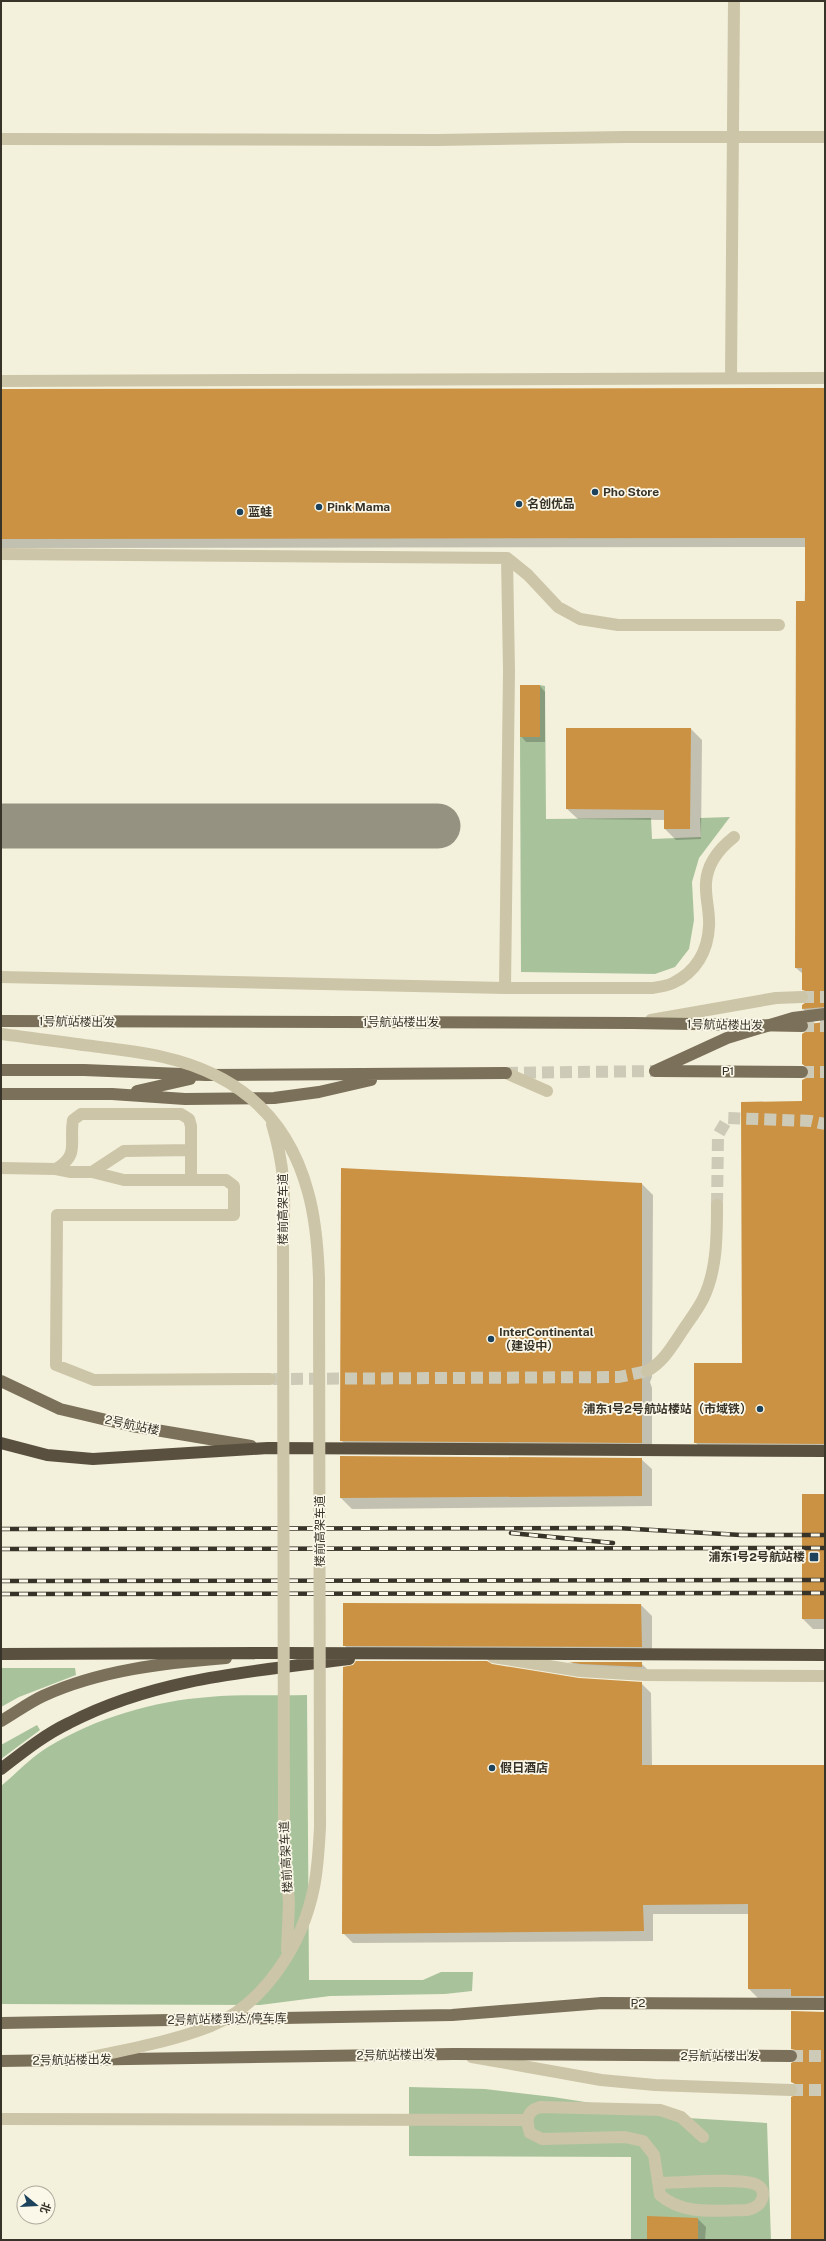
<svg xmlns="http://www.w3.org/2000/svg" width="826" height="2241" viewBox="0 0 826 2241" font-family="'Public Sans','Noto Sans SC',sans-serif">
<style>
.green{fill:#a8c39b}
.shadow{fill:#0003}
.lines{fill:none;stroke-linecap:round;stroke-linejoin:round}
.taxiway{stroke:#969282;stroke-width:45}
.building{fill:#cb9243}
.minor-tunnel{stroke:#cecab8;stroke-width:12;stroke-dasharray:12 6;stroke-linecap:butt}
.major-tunnel{stroke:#cecab8;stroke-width:12;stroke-dasharray:12 6;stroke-linecap:butt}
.minor{stroke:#ccc5a8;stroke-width:12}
.major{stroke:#7b7059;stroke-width:12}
.highway{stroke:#5a503f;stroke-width:12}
.rail-casing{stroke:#383328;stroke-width:4.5}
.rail{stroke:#fbf8e9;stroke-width:3;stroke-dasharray:9;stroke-linecap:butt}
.minor-bridge{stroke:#ccc5a8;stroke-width:12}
.major-bridge{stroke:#7b7059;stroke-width:12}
.poi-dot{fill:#1c425c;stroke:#fbf8e9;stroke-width:1.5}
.labels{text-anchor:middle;stroke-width:3.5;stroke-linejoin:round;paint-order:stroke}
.poi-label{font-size:12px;font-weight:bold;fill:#383328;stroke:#fbf8e9;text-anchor:start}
.street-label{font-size:12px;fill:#383328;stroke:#fbf8e9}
</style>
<rect width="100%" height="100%" fill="#f3f0dc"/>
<path class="green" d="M540,685L545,686L546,819L651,818L652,839L701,837L700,818L730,817L699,858L692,882L694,920L689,949L675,967L655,974L521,972L520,737H540Z
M1,1668H75L76,1675L19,1697L1,1707Z
M307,1695L309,1980H423L441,1972H473L472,1991L445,1994L330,1996L260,2005L1,2004V1786C16,1774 31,1757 48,1747C96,1718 153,1701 209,1697C241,1694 274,1696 307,1695Z
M37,1725L40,1730L1,1759V1745Z
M409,2087L485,2089L553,2097L688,2118L767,2123L771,2240H631V2157L409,2156Z"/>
<path class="shadow" d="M825,389V1017L813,1019L803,1009L809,1001L810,997L803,989V974L796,968L806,547L1,548V390Z
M540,686L545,692V742H526L521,736Z
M691,729L702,740L701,839L676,840L665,829V820L578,819L567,809Z
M825,1022V1453L705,1452L695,1442L743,1364L807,1079L810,1071L803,1064L810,1024Z
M642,1184L653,1195L652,1377L650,1382L652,1388V1453L352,1451L341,1440Z
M341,1457L641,1459L652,1469V1506L352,1509L341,1498Z
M825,1495V1629H813L803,1619Z
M641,1605L652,1616V1657L355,1656L344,1645Z
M571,1663H641L652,1674L581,1672Z
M491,1665L579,1679L641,1683L651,1693L652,1766H825V2006L759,1999L749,1989V1914H653V1941L353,1943L343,1933Z
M697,2218L706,2227L705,2240H648Z"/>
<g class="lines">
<path class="taxiway" d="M1,826H438"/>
</g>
<path class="building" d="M825,388V1007L802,1009V1005L808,1001L809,996L806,991L802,990V968H795L796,601H805V538L1,539V389Z
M520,685H540V737H520Z
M566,728H691L690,829H664V810L566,809Z
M825,1022V1444L694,1443V1363H742L741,1102L802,1101V1080L806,1078L809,1072L808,1068L802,1064V1034L808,1030L809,1024Z
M341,1168L642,1183V1366L640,1371L642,1376V1443L340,1441Z
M340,1456L642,1458V1496L340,1498Z
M802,1494H825V1619H802Z
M343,1603L641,1604L642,1647L343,1646Z
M356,1661H487L492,1664L579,1678L642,1682V1765H825V1996H791V1989H748V1904L643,1905L644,1931L342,1934L343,1667L353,1665Z
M568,1662H642V1667L581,1664Z
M791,2011L825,2012V2240H791V2097L797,2094L798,2090L795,2084L791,2082V2063L797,2060L798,2056L795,2050L791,2049Z
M647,2216L698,2218V2240H647Z"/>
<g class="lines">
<path class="minor-tunnel" d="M802,997H825
M717,1205L718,1135L728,1118L811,1121L825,1124
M273,1379L619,1377L647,1371
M791,2090H825"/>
<path class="major-tunnel" d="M802,1026H825
M802,1072H825
M506,1073L655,1071
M791,2056H825"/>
<path class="minor" d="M1,139L437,140L625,137H825
M731,378L734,1
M1,381L825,378
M1,554L507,558L528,575L558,607L580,619L618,625H779
M1,977L505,988H652C659,987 667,986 673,983C696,972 708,951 709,926C710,912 705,897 706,883C707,864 720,848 734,837
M505,988L509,671L507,558
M651,1020L776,998L802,997
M506,1073L547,1091
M1,1168L56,1169L71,1172H92L124,1180H226L234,1186V1215H57L56,1365L94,1380L270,1379
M56,1169C80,1155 69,1143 73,1120L81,1114H181L189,1119L191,1126V1180
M92,1172L124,1151L191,1150
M647,1371C663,1362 671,1348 681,1333C688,1322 697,1311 703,1299C717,1271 717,1236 717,1205
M493,1657L580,1671L645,1675L825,1676
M472,2057L601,2080L655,2085L791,2090
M1,2119L527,2120
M658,2183C678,2183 743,2177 757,2185C765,2189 764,2197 760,2203C756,2208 752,2209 747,2210C717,2210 684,2216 660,2195L654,2155L643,2141L625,2137L542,2139L530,2133C526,2121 526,2111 540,2107L660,2110L681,2117L703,2137"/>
<path class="major" d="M1,1021L633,1023
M1,1070H84L206,1075L506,1073
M655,1071L727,1038L793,1018L825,1014
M658,1071L802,1072
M137,1091L190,1079
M1,1094H112L185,1099L274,1098L319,1092L371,1080
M1,1381L60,1409L132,1426L251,1446
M1,1721C15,1713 28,1703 43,1696C100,1670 164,1663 226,1658
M1,2023L452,2015L602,2003L825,2004
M1,2061L453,2054L791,2056"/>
<path class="highway" d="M1,1443L47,1455L93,1459L268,1448L825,1451
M1,1654L283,1653L825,1655
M1,1769C23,1752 44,1735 69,1723C155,1678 254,1671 349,1659"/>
<g class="rail-casing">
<path id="rail" d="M1,1529L617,1528L741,1535H825
M511,1533L613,1543
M1,1549L825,1548
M1,1581L825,1580
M1,1594L825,1593"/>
</g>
<use href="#rail" class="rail"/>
<path class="minor-bridge" d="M1,1034C34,1038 67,1043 100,1047C121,1050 143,1052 163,1057C238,1074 288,1117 308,1192C316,1220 318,1249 319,1279L320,1827C319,1847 318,1867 314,1887C303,1943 265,2004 211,2026C168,2043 122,2050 78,2060
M272,1124C284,1164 286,1194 283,1235L284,1842L289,1903L287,1950"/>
<path class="major-bridge" d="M633,1023L802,1026"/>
</g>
<g class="poi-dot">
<circle cx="595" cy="492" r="4"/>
<circle cx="519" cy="504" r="4"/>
<circle cx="319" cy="507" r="4"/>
<circle cx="240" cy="512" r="4"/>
<circle cx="491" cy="1339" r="4"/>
<circle cx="760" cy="1409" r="4"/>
<rect x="809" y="1552" width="10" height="10" rx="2"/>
<circle cx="492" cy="1768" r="4"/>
</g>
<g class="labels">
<g class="poi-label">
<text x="603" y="496">Pho Store</text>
<text x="527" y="508">名创优品</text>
<text x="327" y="511">Pink Mama</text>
<text x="248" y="516">蓝蛙</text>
<text x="499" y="1336">InterContinental<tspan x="499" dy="14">（建设中）</tspan></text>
<text x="752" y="1413" text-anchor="end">浦东1号2号航站楼站（市域铁）</text>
<text x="805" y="1561" text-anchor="end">浦东1号2号航站楼</text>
<text x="500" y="1772">假日酒店</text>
</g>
<g class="street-label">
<text transform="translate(77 1022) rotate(1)" y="4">1号航站楼出发</text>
<text x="401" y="1026">1号航站楼出发</text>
<text transform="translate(725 1025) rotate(1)" y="4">1号航站楼出发</text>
<text x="728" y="1075">P1</text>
<text transform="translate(283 1209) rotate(-90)" y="4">楼前高架车道</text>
<text transform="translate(132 1425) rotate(12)" y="4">2号航站楼</text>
<text transform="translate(320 1531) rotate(-90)" y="4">楼前高架车道</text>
<text transform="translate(286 1857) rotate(-93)" y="4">楼前高架车道</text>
<text x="638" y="2007">P2</text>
<text transform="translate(227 2019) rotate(-1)" y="4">2号航站楼到达/停车库</text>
<text transform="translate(396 2055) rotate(-1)" y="4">2号航站楼出发</text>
<text x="720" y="2060">2号航站楼出发</text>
<text transform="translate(72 2060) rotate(-1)" y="4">2号航站楼出发</text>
</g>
</g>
<rect width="826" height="2241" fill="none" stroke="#383328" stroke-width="4"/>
<g transform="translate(36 2205) rotate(108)"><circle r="19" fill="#fbf8e9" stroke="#ada99c"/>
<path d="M0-3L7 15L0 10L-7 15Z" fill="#1c425c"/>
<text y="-6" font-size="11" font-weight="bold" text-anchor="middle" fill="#383328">北</text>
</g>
</svg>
